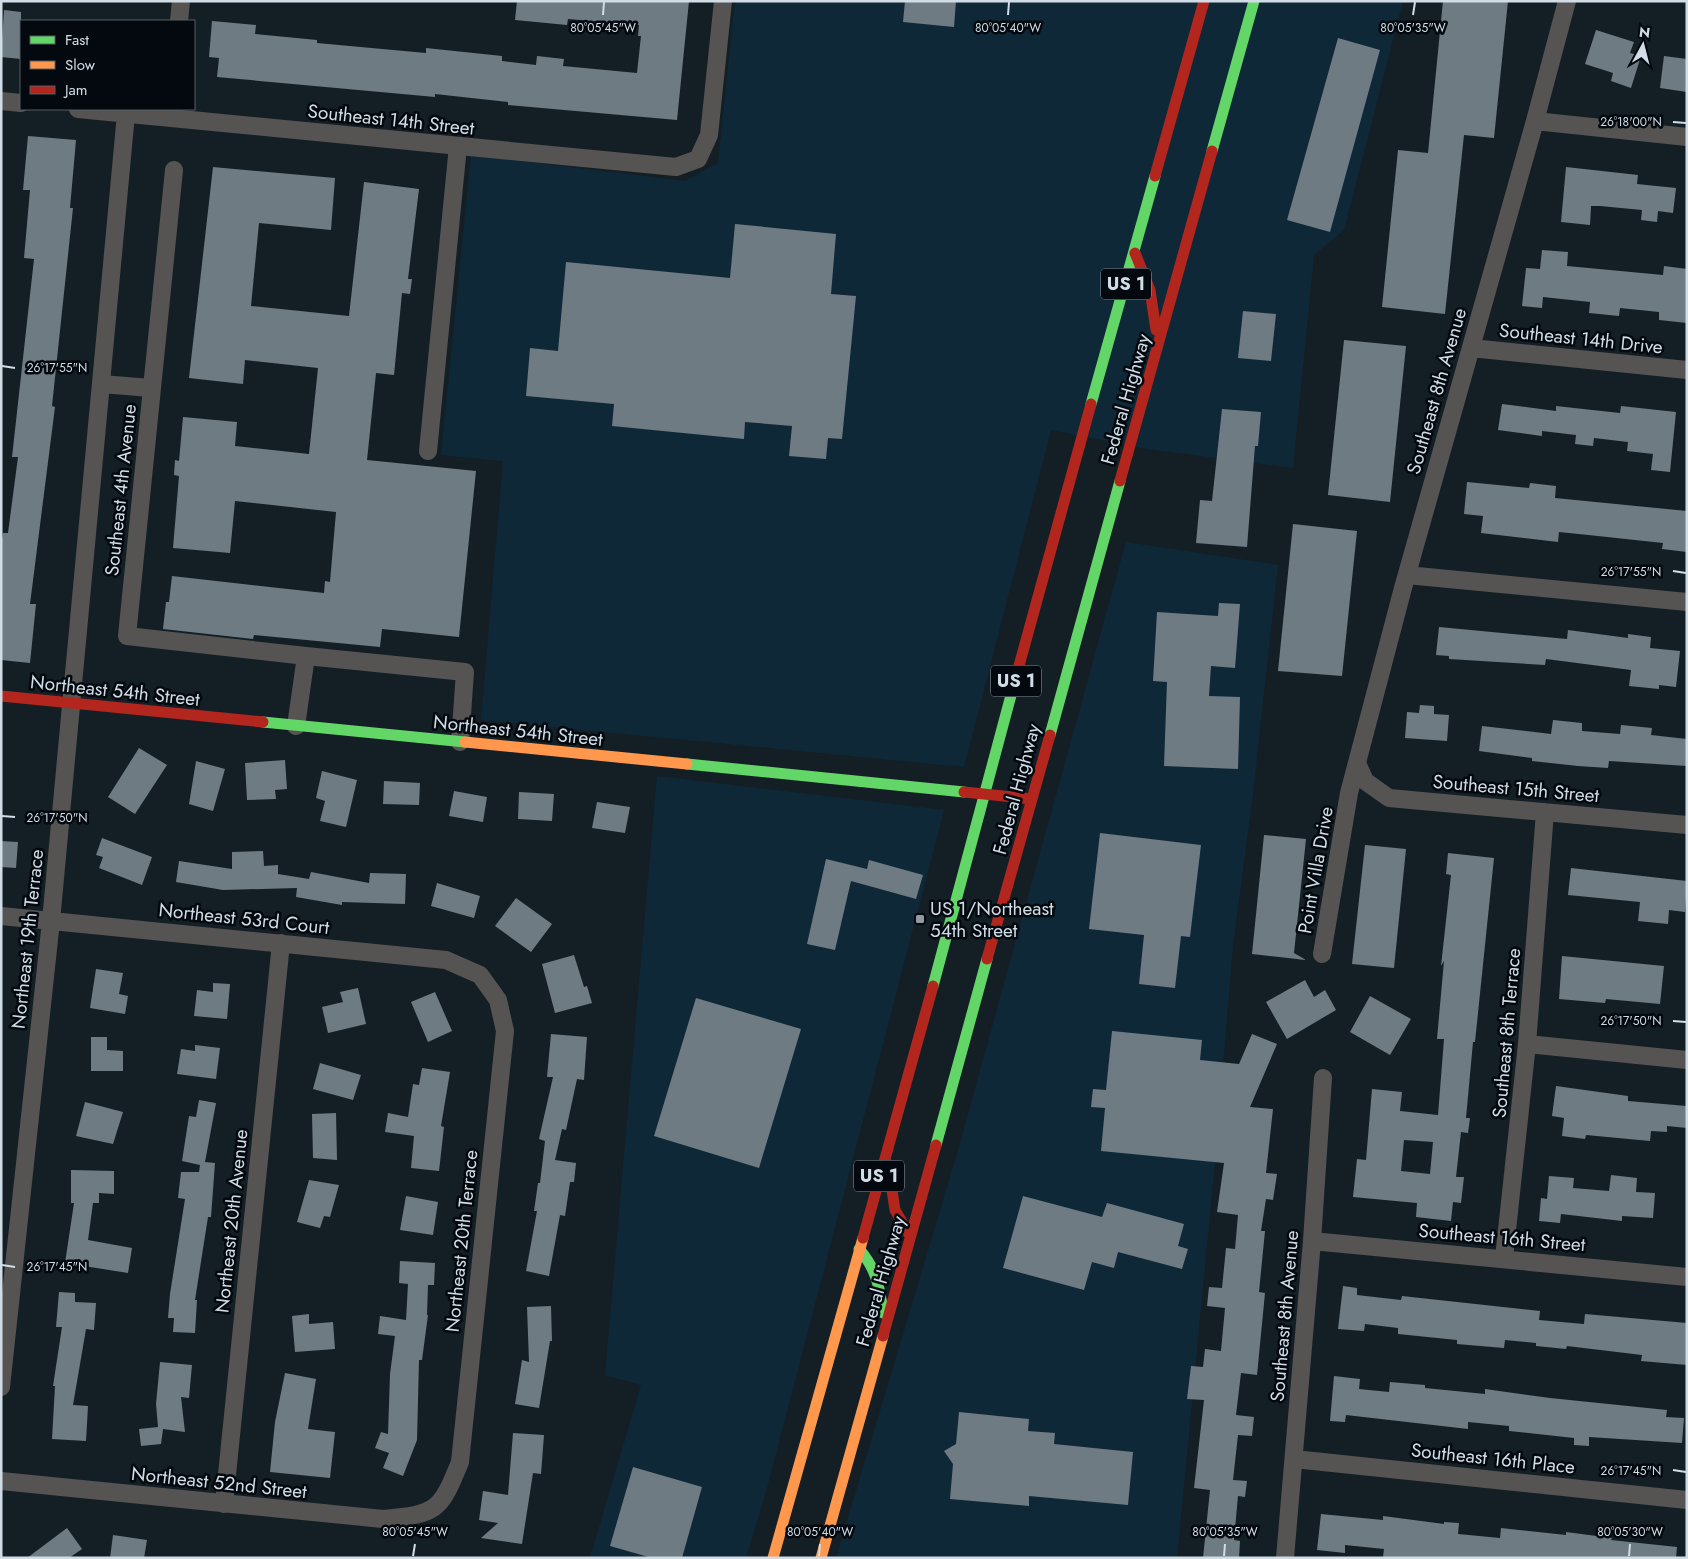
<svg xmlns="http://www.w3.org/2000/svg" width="1688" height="1559" viewBox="0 0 1688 1559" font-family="Jost,sans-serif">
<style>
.built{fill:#0f2838}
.building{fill:#6f7b83;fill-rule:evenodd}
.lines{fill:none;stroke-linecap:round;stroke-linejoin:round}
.street{stroke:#555452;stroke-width:18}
.fast{stroke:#63d668;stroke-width:11}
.slow{stroke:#ff974d;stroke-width:11}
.jam{stroke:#b3261e;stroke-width:11}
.ticks{fill:none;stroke:#d1dde6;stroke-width:2}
.poi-dot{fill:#8f9aa2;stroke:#03090e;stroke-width:2}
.labels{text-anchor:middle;stroke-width:5;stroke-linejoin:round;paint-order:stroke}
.shield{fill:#03090e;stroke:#939da5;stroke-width:1}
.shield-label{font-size:18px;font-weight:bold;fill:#d1dde6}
.street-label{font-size:19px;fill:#d1dde6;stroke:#03090e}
.poi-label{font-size:19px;fill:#d1dde6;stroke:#03090e;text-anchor:start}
.ticks-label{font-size:12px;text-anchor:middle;fill:#d1dde6;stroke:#03090e;stroke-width:5;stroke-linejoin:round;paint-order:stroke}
</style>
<rect width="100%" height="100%" fill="#141f25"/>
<path class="built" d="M735,1H1403L1344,230L1314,255L1293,468L1148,449L1051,430L964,767L481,720L503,461L441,455L471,155L685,181L718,163Z
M1126,542L1278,565L1253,793L1233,946L1214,1172L1177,1558H836L957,1154Z
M657,776L944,810L767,1488L746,1558H590L641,1385L605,1375Z"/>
<path class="building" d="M517,1H689L677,120L508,105V102L435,94V97L217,77L219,58L209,57L212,21L256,25L255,34L317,40V43L426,53V48L502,56V61L536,65L537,56L564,59L563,66L637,73L641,36H638L639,25L568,19L567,25L515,20Z
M905,1H956L954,27L903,22Z
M1443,1H1508L1494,138L1464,135L1445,314L1382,307L1398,150L1428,153Z
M4,10L21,12V59L1,57Z
M1596,30L1634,42L1630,53L1641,56L1631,88L1611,81L1613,73L1585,64Z
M1338,38L1380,50L1330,232L1287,220Z
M1664,56L1687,59V92L1660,88Z
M28,136L76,140L70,208H73L52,406L55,407L30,604H36L30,663L1,660V545L3,533H8L18,457H12L34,259L24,258L30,190H23Z
M213,167L335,178L331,230L259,223L251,306L349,316L364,182L419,189L408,279H412L410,294L402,293L394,375L376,373L367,460L476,471L459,637L382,629L380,647L254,635L253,639L163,629L166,602H169L172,576L324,593L325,581L330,582L336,512L235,501L230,553L173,548L179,476L174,475L175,460L179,461L183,417L237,422L235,446L309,454L318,368L245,360L243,384L189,378Z
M1566,167L1638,175L1637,184L1676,188L1673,213L1658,211L1657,222L1641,220L1642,210L1600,206H1591L1590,225L1561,222Z
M735,224L836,234L831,294L856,296L842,439L828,438L826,459L789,456L792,426L745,422L744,439L612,426L614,404L526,396L530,348L558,351L566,262L730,278Z
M1542,250L1568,252L1567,266L1663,275L1664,266L1687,269V323L1659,320V312L1620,308L1619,316L1589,313L1590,302L1543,297L1542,308L1522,306L1526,268L1540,269Z
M1243,311L1276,314L1271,361L1238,358Z
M1344,340L1406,346L1390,502L1328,495Z
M1502,404L1556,411V406L1620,413L1621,406L1676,412L1670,472L1651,470L1653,454L1627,451L1628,442L1594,438L1593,446L1575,444L1576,435L1542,431V436L1498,430Z
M1222,409L1261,412L1258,446H1255L1247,547L1196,543L1200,500L1212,501Z
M1467,482L1529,488L1530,483L1556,486L1555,498L1687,511V552L1662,549L1663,543L1598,536L1559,532L1558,542L1481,533L1483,516L1464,514Z
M1293,524L1357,531L1342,676L1278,671Z
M1219,603L1240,604L1235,668L1211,666L1209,696L1240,697L1238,769L1164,766L1167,682L1153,681L1157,612L1218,616Z
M1439,627L1567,639L1568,630L1628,638V634L1651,637L1650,648L1680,651L1676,687L1659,685V689L1629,686L1631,670L1546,659L1545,665L1449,659V656L1436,655Z
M1420,705L1434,706V714L1449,715L1447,741L1405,738L1407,712L1419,713Z
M1553,720L1582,723V731L1620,734L1621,725L1652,728L1651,735L1687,739V766L1609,761L1608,768L1578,766L1532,761V758L1479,751L1482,726L1551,734Z
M139,748L167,765L135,814L108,797Z
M285,760L287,789L275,790L276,799L247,800L245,763Z
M196,761L225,769L213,811L189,804Z
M322,771L357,780L346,827L320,821L325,801L316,798Z
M384,781L420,783L419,805L383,804Z
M454,791L487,797L483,822L449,816Z
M519,792L554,794L552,821L518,819Z
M597,802L630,807L625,833L592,828Z
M1100,833L1201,845L1190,937L1181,936L1175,988L1139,984L1144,935L1089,929Z
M1264,835L1306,839L1294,953L1306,960L1252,954Z
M102,838L152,857L142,885L99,868L103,857L96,855Z
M1,841L18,842L16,868L1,867Z
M1365,845L1406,849L1394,968L1352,964Z
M263,851L264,866L278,865V874L309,879L311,872L369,883L370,873L406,874L405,904L342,902V905L296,897L297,888L223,890L176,882L179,861L232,869V852Z
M1448,853L1494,858L1475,1042H1473L1466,1118H1470L1468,1133L1461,1132L1456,1177H1464L1461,1203L1453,1202L1451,1221L1416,1217L1417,1203L1353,1197L1357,1159L1366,1160L1372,1089L1402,1092L1400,1111L1438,1115L1444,1039H1437L1444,961L1441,966L1451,875L1446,874ZM1404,1140L1433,1142L1430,1174L1401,1171Z
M826,859L867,869L869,860L923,875L916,899L851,881L835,950L807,944Z
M1571,868L1687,881L1685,912L1669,910L1668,924L1638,921L1640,902L1568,895Z
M437,883L480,896L474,918L431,906Z
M516,898L552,924L531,952L495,926Z
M574,955L584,987L587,986L592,1003L555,1013L542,964Z
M1562,956L1664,966L1660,1004L1606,999L1605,1003L1559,999Z
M96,969L123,973L119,994L128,996L125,1014L90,1008Z
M1305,980L1314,997L1325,990L1336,1010L1287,1039L1266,1002Z
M213,983L230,984L227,1019L194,1016L197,990L213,992Z
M358,988L366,1024L328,1033L322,1007L343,1002L340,992Z
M435,992L452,1031L428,1042L411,1002Z
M1370,996L1411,1019L1390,1055L1350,1032Z
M696,998L801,1029L759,1168L654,1136Z
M1112,1031L1202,1040L1200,1060L1239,1064L1252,1034L1277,1044L1250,1107L1273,1109L1266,1173L1277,1174L1273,1200L1266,1199L1261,1231H1265L1259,1292L1265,1293L1257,1375L1241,1373L1236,1415L1254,1417L1252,1436L1238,1435L1233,1480L1247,1481L1245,1497L1238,1496L1234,1540L1240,1541L1239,1558H1203L1210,1490L1194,1488L1204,1400L1187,1399L1191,1366L1203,1367L1205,1349L1221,1351L1225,1308L1207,1306L1209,1287L1222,1288L1226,1248L1235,1249L1238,1215L1217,1212L1224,1163L1101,1151L1105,1108L1091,1107L1093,1089L1106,1090Z
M551,1034L587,1037L584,1080L577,1079L566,1130L562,1129L555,1160L576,1163L574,1182H570L565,1216L560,1215L549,1276L526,1271L537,1211H534L538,1183H540L545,1141L539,1139L553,1077H547Z
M91,1037H107V1050L123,1051V1071H91Z
M195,1045L220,1048L216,1079L177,1074L181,1049L195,1051Z
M320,1063L361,1075L353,1100L313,1089Z
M422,1068L450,1072L441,1126L444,1127L439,1171L411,1168L414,1136L385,1132L388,1113L408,1117L413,1084L419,1085Z
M1556,1086L1628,1096V1101L1687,1106V1128L1667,1126V1132L1651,1131L1650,1141L1586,1135L1585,1139L1562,1136L1564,1118L1552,1116Z
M199,1100L216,1103L205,1162L215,1163L211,1217H208L195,1300H197L195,1333L173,1332L174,1318H168L170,1294L185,1199L178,1198L181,1172H199L200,1165L182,1161L189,1116L196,1117Z
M85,1102L123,1112L113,1144L76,1136Z
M336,1113L337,1160L313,1158L312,1114Z
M71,1170L114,1171V1194L99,1193V1203H93L88,1240L132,1248L128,1273L65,1263L74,1203H71Z
M1611,1175L1637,1178L1636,1192L1655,1193L1653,1218L1622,1216V1221L1561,1214L1560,1223L1539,1221L1541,1198L1547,1199L1549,1176L1574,1178L1573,1188L1609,1191Z
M309,1180L339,1185L330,1217L324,1216L320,1228L297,1222Z
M406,1196L438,1202L433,1235L400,1230Z
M1023,1196L1102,1217L1107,1203L1184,1224L1178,1246L1188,1249L1182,1269L1118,1252L1114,1268L1092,1262L1084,1290L1003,1268Z
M400,1261L435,1263L434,1285H428L427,1315H428L422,1360H419L417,1440L403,1476L383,1468L389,1453L375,1448L381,1432L388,1434L390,1374L395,1336L378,1334L380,1316L406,1320L408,1284L399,1283Z
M1343,1286L1357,1288V1295L1401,1300L1402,1296L1540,1311L1539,1320L1584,1324L1585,1314L1687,1323V1365L1641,1361L1642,1355L1567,1346L1566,1349L1536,1346V1343L1505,1340L1504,1348L1457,1344V1340L1398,1334V1328L1365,1324L1364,1331L1338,1329Z
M59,1292L75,1293V1302L96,1303L94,1330L86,1329L73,1405L88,1406L86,1441L52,1439L55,1386H53L62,1327H56Z
M551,1306L552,1341H550L539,1408L515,1404L522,1360L529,1362L527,1307Z
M309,1314V1324L333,1322L335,1349L295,1352L292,1316Z
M160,1362L192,1365L189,1398L181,1397L185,1432L163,1429L161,1444L141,1446L139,1429L158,1427L156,1404Z
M285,1373L316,1379L308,1429L335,1432L330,1478L270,1472L275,1422Z
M1334,1376L1360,1379L1359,1389L1389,1392L1390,1382L1425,1385V1388L1485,1394V1389L1550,1398L1667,1410L1666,1417L1684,1418L1682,1443L1589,1437V1446L1574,1445V1438L1509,1431V1426L1468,1422V1429L1346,1415L1345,1422L1330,1421Z
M959,1412L1029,1419L1028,1431L1055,1433L1054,1444L1133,1452L1128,1505L1029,1496V1506L950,1499L953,1464L944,1451L956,1444Z
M513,1433L544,1435L541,1474L533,1473L522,1544L481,1538L498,1523L479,1520L483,1491L508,1495Z
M633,1467L702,1487L682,1558H652L610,1546Z
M1321,1514L1383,1520V1516L1444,1524V1522L1459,1523L1458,1534L1500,1538L1501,1528L1566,1535V1532L1612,1538L1611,1540L1677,1547L1676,1558H1391L1383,1557L1384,1549L1345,1545V1553L1317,1550Z
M67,1528L82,1549L69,1558H27Z
M113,1535L147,1540L144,1558H110Z"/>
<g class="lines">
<path class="street" d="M179,21L181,1
M1,101L21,103
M78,109L676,167L698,159L709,135L723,1
M1535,121L1687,137
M174,170L127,636L306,656
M1471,348L1687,370
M101,384L151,388
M428,451L458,146
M1407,575L1687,602
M296,726L306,656L465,672L460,742
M1357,763L1365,781L1389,798L1687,825
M1,916L446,960L480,975L498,1000L505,1031L460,1462C440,1512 436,1514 383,1519L1,1481
M1322,954L1349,793L1403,588L1535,121L1567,1
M1527,1044L1687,1060
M1312,1241L1687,1277
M1504,1258L1527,1044L1545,812
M1,1387L51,921L126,114
M1294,1459L1687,1500
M224,1504L281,943
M1285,1558L1312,1241L1323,1078"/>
<path class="fast" d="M1212,151L1254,1
M1091,404L1155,176
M263,722L465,742
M1050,735L1120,481
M687,764L964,792
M933,986L1017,673
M936,1145L987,959
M859,1249C876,1268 880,1288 883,1313"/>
<path class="slow" d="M465,742L687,764
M773,1558L863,1238
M821,1558L883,1336"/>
<path class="jam" d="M1155,176L1204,1
M1135,253L1150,290L1156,330
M1120,481L1212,151
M1017,673L1091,404
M1,696L263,722
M964,792L1032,799
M987,959L1050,735
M888,1164L895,1210L910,1236
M863,1238L933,986
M883,1336L936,1145"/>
</g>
<path class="ticks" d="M603,15L604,2M1008,15L1009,2M1413,15L1415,2M1673,122L1686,123M2,366L15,368M1673,571L1686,573M2,816L15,817M1673,1021L1686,1022M2,1265L15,1267M1673,1470L1686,1472M413,1556L415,1544M819,1556L820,1544M1224,1556L1225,1544M1629,1556L1630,1544"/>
<rect class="poi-dot" x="915" y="914" width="10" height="10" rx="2.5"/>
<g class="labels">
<g class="shield">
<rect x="1101" y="268.5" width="50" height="31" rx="4"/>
<rect x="991" y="665.5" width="50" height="31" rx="4"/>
<rect x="854" y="1160.5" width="50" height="31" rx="4"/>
</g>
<g class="shield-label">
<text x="1126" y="290">US 1</text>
<text x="1016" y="687">US 1</text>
<text x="879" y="1182">US 1</text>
</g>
<g class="street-label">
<text transform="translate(391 119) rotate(6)" y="7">Southeast 14th Street</text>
<text transform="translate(1581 338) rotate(6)" y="7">Southeast 14th Drive</text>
<text transform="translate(1436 391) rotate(-74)" y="7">Southeast 8th Avenue</text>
<text transform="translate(1125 399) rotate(-74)" y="7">Federal Highway</text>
<text transform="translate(120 490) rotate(-84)" y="7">Southeast 4th Avenue</text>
<text transform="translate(115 690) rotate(6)" y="7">Northeast 54th Street</text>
<text transform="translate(518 730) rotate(6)" y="7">Northeast 54th Street</text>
<text transform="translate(1516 788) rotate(5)" y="7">Southeast 15th Street</text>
<text transform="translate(1016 789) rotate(-75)" y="7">Federal Highway</text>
<text transform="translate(1315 870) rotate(-80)" y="7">Point Villa Drive</text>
<text transform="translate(244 918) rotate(6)" y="7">Northeast 53rd Court</text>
<text transform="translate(27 939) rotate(-84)" y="7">Northeast 19th Terrace</text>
<text transform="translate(1506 1033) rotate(-85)" y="7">Southeast 8th Terrace</text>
<text transform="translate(231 1221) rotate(-84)" y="7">Northeast 20th Avenue</text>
<text transform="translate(1502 1237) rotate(5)" y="7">Southeast 16th Street</text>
<text transform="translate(461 1241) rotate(-84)" y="7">Northeast 20th Terrace</text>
<text transform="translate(880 1281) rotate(-74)" y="7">Federal Highway</text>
<text transform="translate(1284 1316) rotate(-85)" y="7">Southeast 8th Avenue</text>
<text transform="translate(1493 1458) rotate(6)" y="7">Southeast 16th Place</text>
<text transform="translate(219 1482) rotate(6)" y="7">Northeast 52nd Street</text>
</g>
<g class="poi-label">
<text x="930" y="915">US 1/Northeast<tspan x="930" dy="22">54th Street</tspan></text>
</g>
</g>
<g class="ticks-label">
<text x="603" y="32">80°05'45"W</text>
<text x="1008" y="32">80°05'40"W</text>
<text x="1413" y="32">80°05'35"W</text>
<text x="1631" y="126">26°18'00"N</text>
<text x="57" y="372">26°17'55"N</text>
<text x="1631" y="576">26°17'55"N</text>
<text x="57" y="822">26°17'50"N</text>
<text x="1631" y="1025">26°17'50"N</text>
<text x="57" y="1271">26°17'45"N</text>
<text x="1631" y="1475">26°17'45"N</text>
<text x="415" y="1536">80°05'45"W</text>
<text x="820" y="1536">80°05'40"W</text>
<text x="1225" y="1536">80°05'35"W</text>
<text x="1630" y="1536">80°05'30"W</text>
</g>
<rect width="1688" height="1559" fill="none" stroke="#d1dde6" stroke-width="5"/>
<rect x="20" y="20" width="175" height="90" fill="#03090e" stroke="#555e64"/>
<rect x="30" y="36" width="25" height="8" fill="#63d668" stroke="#555e64"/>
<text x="65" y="45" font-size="15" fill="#d1dde6">Fast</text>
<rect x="30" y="61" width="25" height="8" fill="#ff974d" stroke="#555e64"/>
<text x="65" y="70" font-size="15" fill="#d1dde6">Slow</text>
<rect x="30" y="86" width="25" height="8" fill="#b3261e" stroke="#555e64"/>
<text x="65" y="95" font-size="15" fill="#d1dde6">Jam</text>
<g transform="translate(1643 45) rotate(7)" stroke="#03090e" stroke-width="4" paint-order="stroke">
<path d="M0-4L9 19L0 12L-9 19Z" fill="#d1dde6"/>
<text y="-8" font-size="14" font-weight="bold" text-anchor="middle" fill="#d1dde6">N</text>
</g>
</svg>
